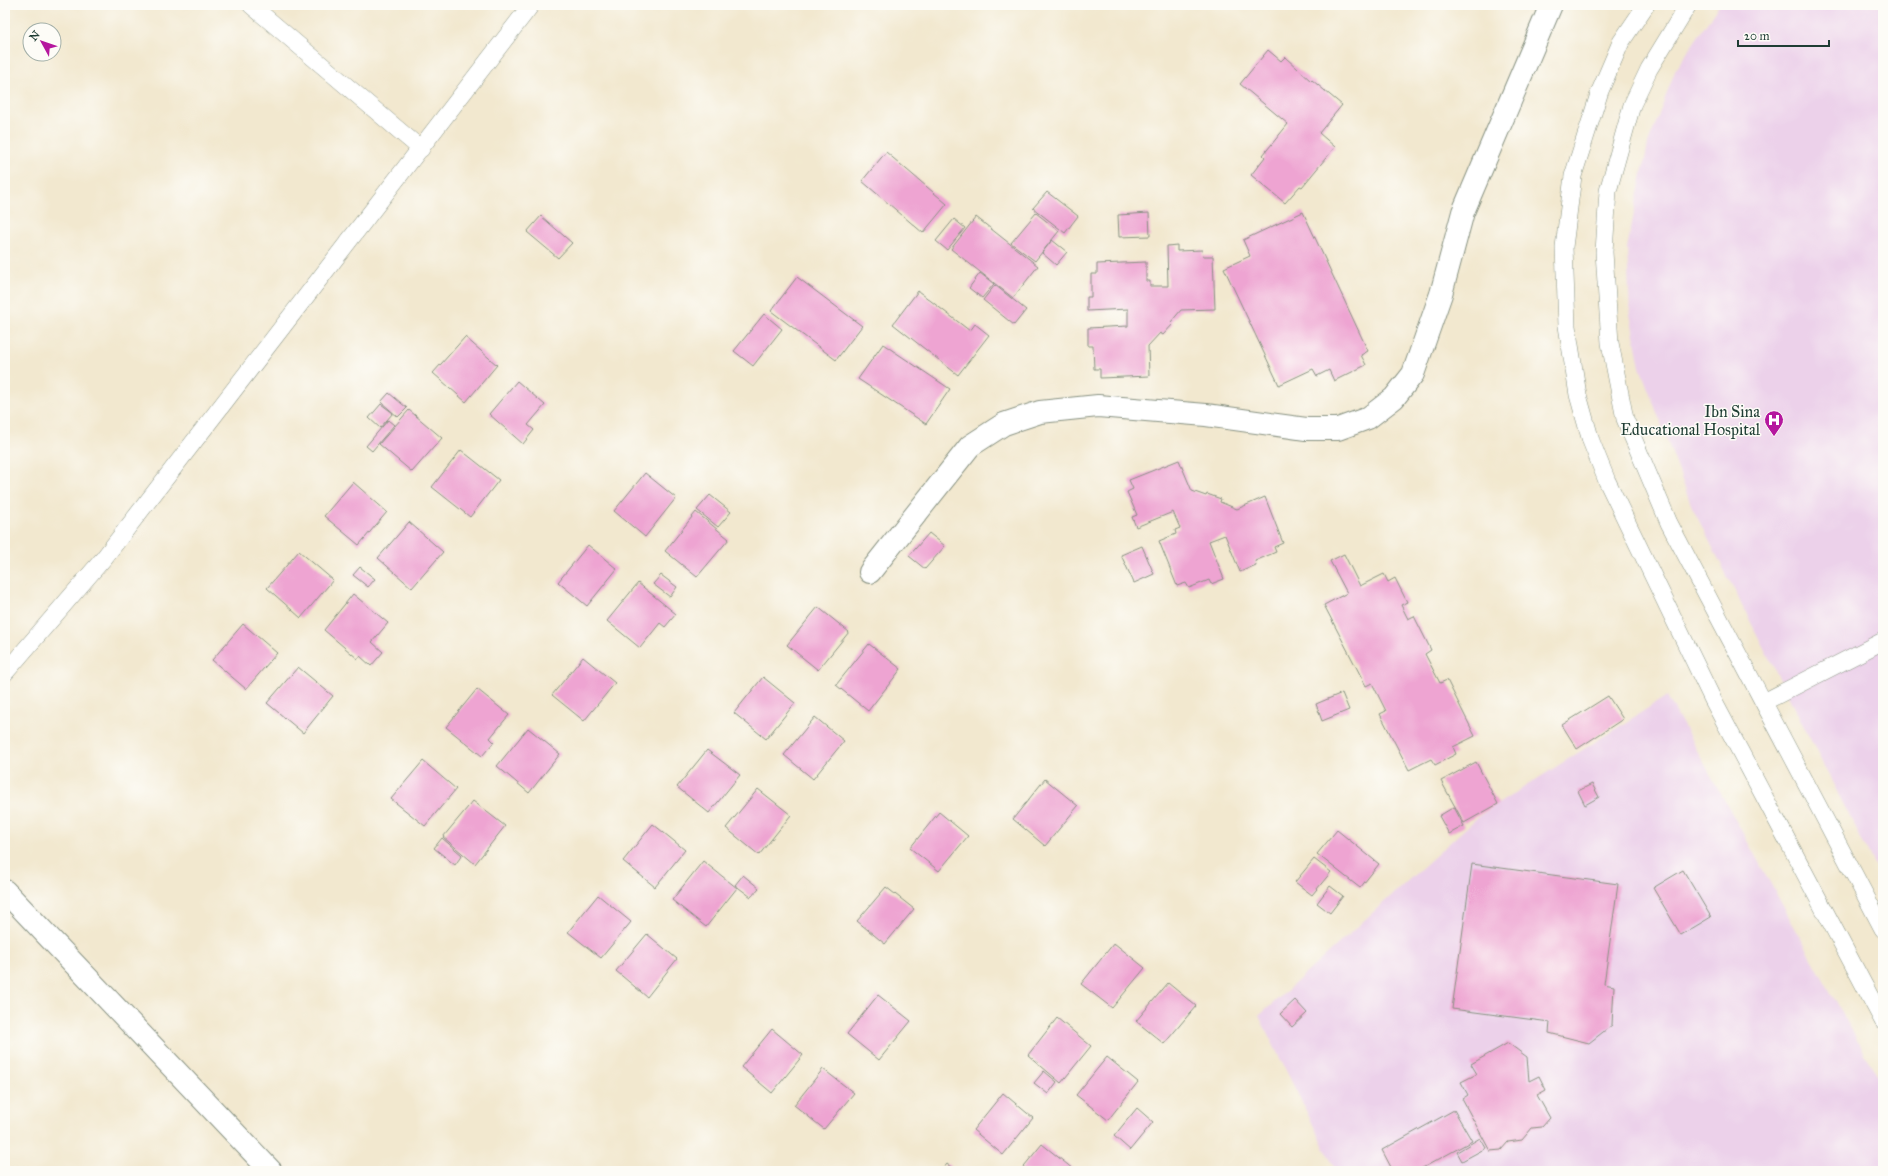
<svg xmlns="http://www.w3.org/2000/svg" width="1888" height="1176" viewBox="0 0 1888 1176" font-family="'IM FELL Great Primer',serif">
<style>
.built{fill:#ecd1ea}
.building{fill:#eea4d2}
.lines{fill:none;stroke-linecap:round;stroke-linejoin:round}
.service-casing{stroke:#889282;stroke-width:18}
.minor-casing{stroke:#889282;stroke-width:24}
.primary-casing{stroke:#889282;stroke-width:24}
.service{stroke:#fff;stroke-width:17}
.minor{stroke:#fff;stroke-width:22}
.primary{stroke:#fff;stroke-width:22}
.labels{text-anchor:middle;stroke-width:3;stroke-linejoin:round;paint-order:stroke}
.poi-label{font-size:16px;fill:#1f3d34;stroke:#fdfcf7;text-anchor:end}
</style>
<rect width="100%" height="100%" fill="#fdfcf7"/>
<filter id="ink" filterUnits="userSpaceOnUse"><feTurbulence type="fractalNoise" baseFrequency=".025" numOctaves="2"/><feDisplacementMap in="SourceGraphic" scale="8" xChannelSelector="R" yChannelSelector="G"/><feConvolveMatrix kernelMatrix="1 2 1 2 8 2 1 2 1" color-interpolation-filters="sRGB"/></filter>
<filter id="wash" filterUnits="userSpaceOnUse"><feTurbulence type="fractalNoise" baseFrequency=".012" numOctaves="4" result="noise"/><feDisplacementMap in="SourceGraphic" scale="16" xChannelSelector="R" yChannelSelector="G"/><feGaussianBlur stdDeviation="0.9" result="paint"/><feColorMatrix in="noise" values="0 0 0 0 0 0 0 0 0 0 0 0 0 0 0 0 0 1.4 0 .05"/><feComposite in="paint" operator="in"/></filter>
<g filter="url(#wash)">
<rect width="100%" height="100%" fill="#f2e8cf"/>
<path class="built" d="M1719,5H1883V882L1692,507L1640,367L1630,314L1627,248L1648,144L1675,71Z
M1667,696L1883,1087V1171H1336L1259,1016L1479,816Z"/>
<g id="blocks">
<path class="building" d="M1268,50L1281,61L1285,57L1311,81L1312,80L1342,105L1319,133L1335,147L1302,187L1300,186L1285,203L1251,175L1265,157L1263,155L1288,124L1240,84Z
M886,152L947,204L923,233L862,181Z
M1047,192L1078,216L1065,233L1033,208Z
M1303,212L1368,351L1361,355L1366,365L1334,381L1329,370L1317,376L1313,369L1279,385L1224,268L1250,256L1243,240Z
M1036,213L1059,231L1035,261L1011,243Z
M1149,213L1150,236L1119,237L1118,215Z
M541,216L572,243L558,258L527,232Z
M976,217L1038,266L1013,298L951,249Z
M954,219L965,228L947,250L936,241Z
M1052,240L1067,252L1056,265L1042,253Z
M1177,245V251L1202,250L1203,256H1213L1215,309L1181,310L1171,322L1173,324L1163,335L1160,333L1148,346L1149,376L1100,378V369H1094L1093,346H1088V328L1128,326V309L1087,311V297H1091V274H1097V264L1146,262V281H1150V286H1168L1167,246Z
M980,273L994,284L982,298L969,288Z
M797,277L862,326L836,360L771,311Z
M995,285L1026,310L1014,325L983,300Z
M918,291L970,331L975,324L989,335L958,375L893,324Z
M764,314L782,329L753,366L734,351Z
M465,337L497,365L466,402L433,373Z
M883,344L950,389L926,424L858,379Z
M517,381L545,405L528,425L534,430L523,444L489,414Z
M389,393L407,408L398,417L381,402Z
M381,404L393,413L380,428L369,418Z
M409,410L442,438L412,472L379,444Z
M388,420L394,425L372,451L366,446Z
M461,450L499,480L470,517L432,487Z
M1179,460L1192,491L1206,496L1207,494L1221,499L1220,502L1237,509L1265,497L1283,543L1274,547L1276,552L1255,561L1256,565L1240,572L1225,535L1209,541L1224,579L1211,584L1209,580L1189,588L1186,583L1177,586L1159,541L1176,534L1175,530L1180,528L1173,512L1136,527L1132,517L1137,515L1127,492L1133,489L1129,480Z
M645,473L676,498L645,537L614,511Z
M353,482L387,512L359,545L324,516Z
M710,495L731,512L718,527L697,510Z
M696,512L729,539L697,577L665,551Z
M409,522L443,552L412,588L378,558Z
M929,533L945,546L925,569L909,556Z
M588,545L617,569L587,606L558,582Z
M1142,546L1154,574L1134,583L1121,555Z
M299,551L333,580L301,618L267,588Z
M1344,554L1360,586L1384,574L1388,582L1395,578L1407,602L1401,605L1408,619L1414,616L1431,650L1425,654L1440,683L1447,680L1475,736L1453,747L1456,754L1435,765L1431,759L1409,770L1380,714L1386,711L1372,683L1366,686L1324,605L1347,593L1330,561Z
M360,567L375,579L368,587L353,575Z
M661,575L677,587L670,597L653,584Z
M638,583L676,614L665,627L660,623L640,648L607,621Z
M353,594L388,623L372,642L383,652L371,666L360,656L358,659L324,630Z
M818,607L849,632L818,670L787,645Z
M243,624L277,653L246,689L212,660Z
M869,644L901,669L868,711L836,685Z
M583,657L615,683L584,721L552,695Z
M298,667L333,696L303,733L267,703Z
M763,677L795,703L766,739L734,713Z
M477,689L509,715L490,738L494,742L482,756L446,727Z
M1342,693L1349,710L1322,721L1316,704Z
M1608,696L1623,719L1577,749L1562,725Z
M815,717L844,741L813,779L784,755Z
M528,728L560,754L529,793L497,766Z
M707,750L740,775L709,813L677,787Z
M423,761L456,789L425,826L391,799Z
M1476,762L1498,804L1464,823L1441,781Z
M1045,779L1078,806L1045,846L1013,819Z
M1592,784L1599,797L1585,805L1578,791Z
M758,789L791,815L759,855L726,828Z
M473,801L505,826L475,864L443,837Z
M1454,807L1464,826L1449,834L1439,816Z
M939,812L968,836L939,871L910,848Z
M653,824L685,850L655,887L623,861Z
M1337,830L1379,864L1360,888L1317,854Z
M442,838L462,855L455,865L434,848Z
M1314,859L1331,872L1312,895L1295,882Z
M703,861L737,888L706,927L672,900Z
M1472,864L1618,884L1604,984L1614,986L1612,1025L1589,1043L1549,1033L1550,1022L1452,1009Z
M1683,870L1711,917L1681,935L1653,888Z
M743,875L759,888L751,897L735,885Z
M1330,886L1343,896L1330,913L1317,903Z
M886,887L914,909L885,944L857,921Z
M598,895L631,922L601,958L568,932Z
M647,934L677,959L647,997L616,971Z
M1114,943L1145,968L1112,1008L1081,984Z
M1168,983L1196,1006L1164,1044L1136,1021Z
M878,995L911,1021L879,1060L847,1034Z
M1295,1000L1307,1013L1292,1027L1280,1014Z
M1057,1018L1091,1046L1061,1083L1028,1055Z
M772,1029L803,1055L772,1093L741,1067Z
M1508,1043L1527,1057L1529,1081L1539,1076L1546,1090L1537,1095L1550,1118L1542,1127L1532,1128L1522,1140L1508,1142L1501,1150L1490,1151L1462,1099L1468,1095L1461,1082L1477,1074L1471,1064Z
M1107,1057L1138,1082L1108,1120L1076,1095Z
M823,1069L854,1093L824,1129L794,1105Z
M1044,1071L1057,1082L1048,1094L1034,1083Z
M1003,1093L1033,1118L1003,1155L973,1130Z
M1137,1108L1153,1122L1130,1150L1114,1136Z
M1454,1110L1472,1141L1417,1171H1393L1382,1150Z
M1480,1138L1486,1148L1462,1161L1457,1152Z
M1042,1144L1073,1169L1072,1171H1020Z
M947,1164L956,1171H941Z"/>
</g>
</g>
<g filter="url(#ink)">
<use href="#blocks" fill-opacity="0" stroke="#889282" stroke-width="1"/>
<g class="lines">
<g class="service-casing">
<path id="service" d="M251,5L421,149
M1646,5L1621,42L1600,91L1573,176L1564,247L1567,326L1578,395L1591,441L1607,481L1713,700L1883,1021
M1688,5L1649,69L1632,105L1608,191L1604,252L1610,343L1625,419L1669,523L1883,929
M5,673L104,558L531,5
M1764,702L1883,641"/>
</g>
<g class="minor-casing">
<path id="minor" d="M870,572L970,446L1004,424L1040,412L1098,406L1206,415L1306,429H1338L1368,418L1394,398L1413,374L1441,294L1463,212L1551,5"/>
</g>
<g class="primary-casing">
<path id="primary" d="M5,891L271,1171"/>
</g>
<use href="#service" class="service"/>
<use href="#minor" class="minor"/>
<use href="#primary" class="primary"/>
</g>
</g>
<defs>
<g id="hospital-pin" transform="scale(1)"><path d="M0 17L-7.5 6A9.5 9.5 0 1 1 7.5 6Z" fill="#b5179e" stroke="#fdfcf7"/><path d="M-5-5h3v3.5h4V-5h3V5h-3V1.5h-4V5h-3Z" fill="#fff"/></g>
</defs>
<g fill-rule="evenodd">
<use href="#hospital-pin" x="1774" y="420"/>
</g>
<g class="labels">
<g class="poi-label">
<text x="1760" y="417">Ibn Sina<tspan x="1760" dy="18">Educational Hospital</tspan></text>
</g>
</g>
<rect width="1888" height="1176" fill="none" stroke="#fdfcf7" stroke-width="20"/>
<g transform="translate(42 42) rotate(310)"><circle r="19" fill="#fdfcf7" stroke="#a4b0a9"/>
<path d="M0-3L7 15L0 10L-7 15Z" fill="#b5179e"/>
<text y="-6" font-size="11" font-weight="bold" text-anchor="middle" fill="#1f3d34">N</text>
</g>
<path d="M1738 40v6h91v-6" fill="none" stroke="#1f3d34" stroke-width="2"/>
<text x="1744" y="40" font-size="12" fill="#1f3d34" stroke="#fdfcf7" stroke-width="3" paint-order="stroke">20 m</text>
</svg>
